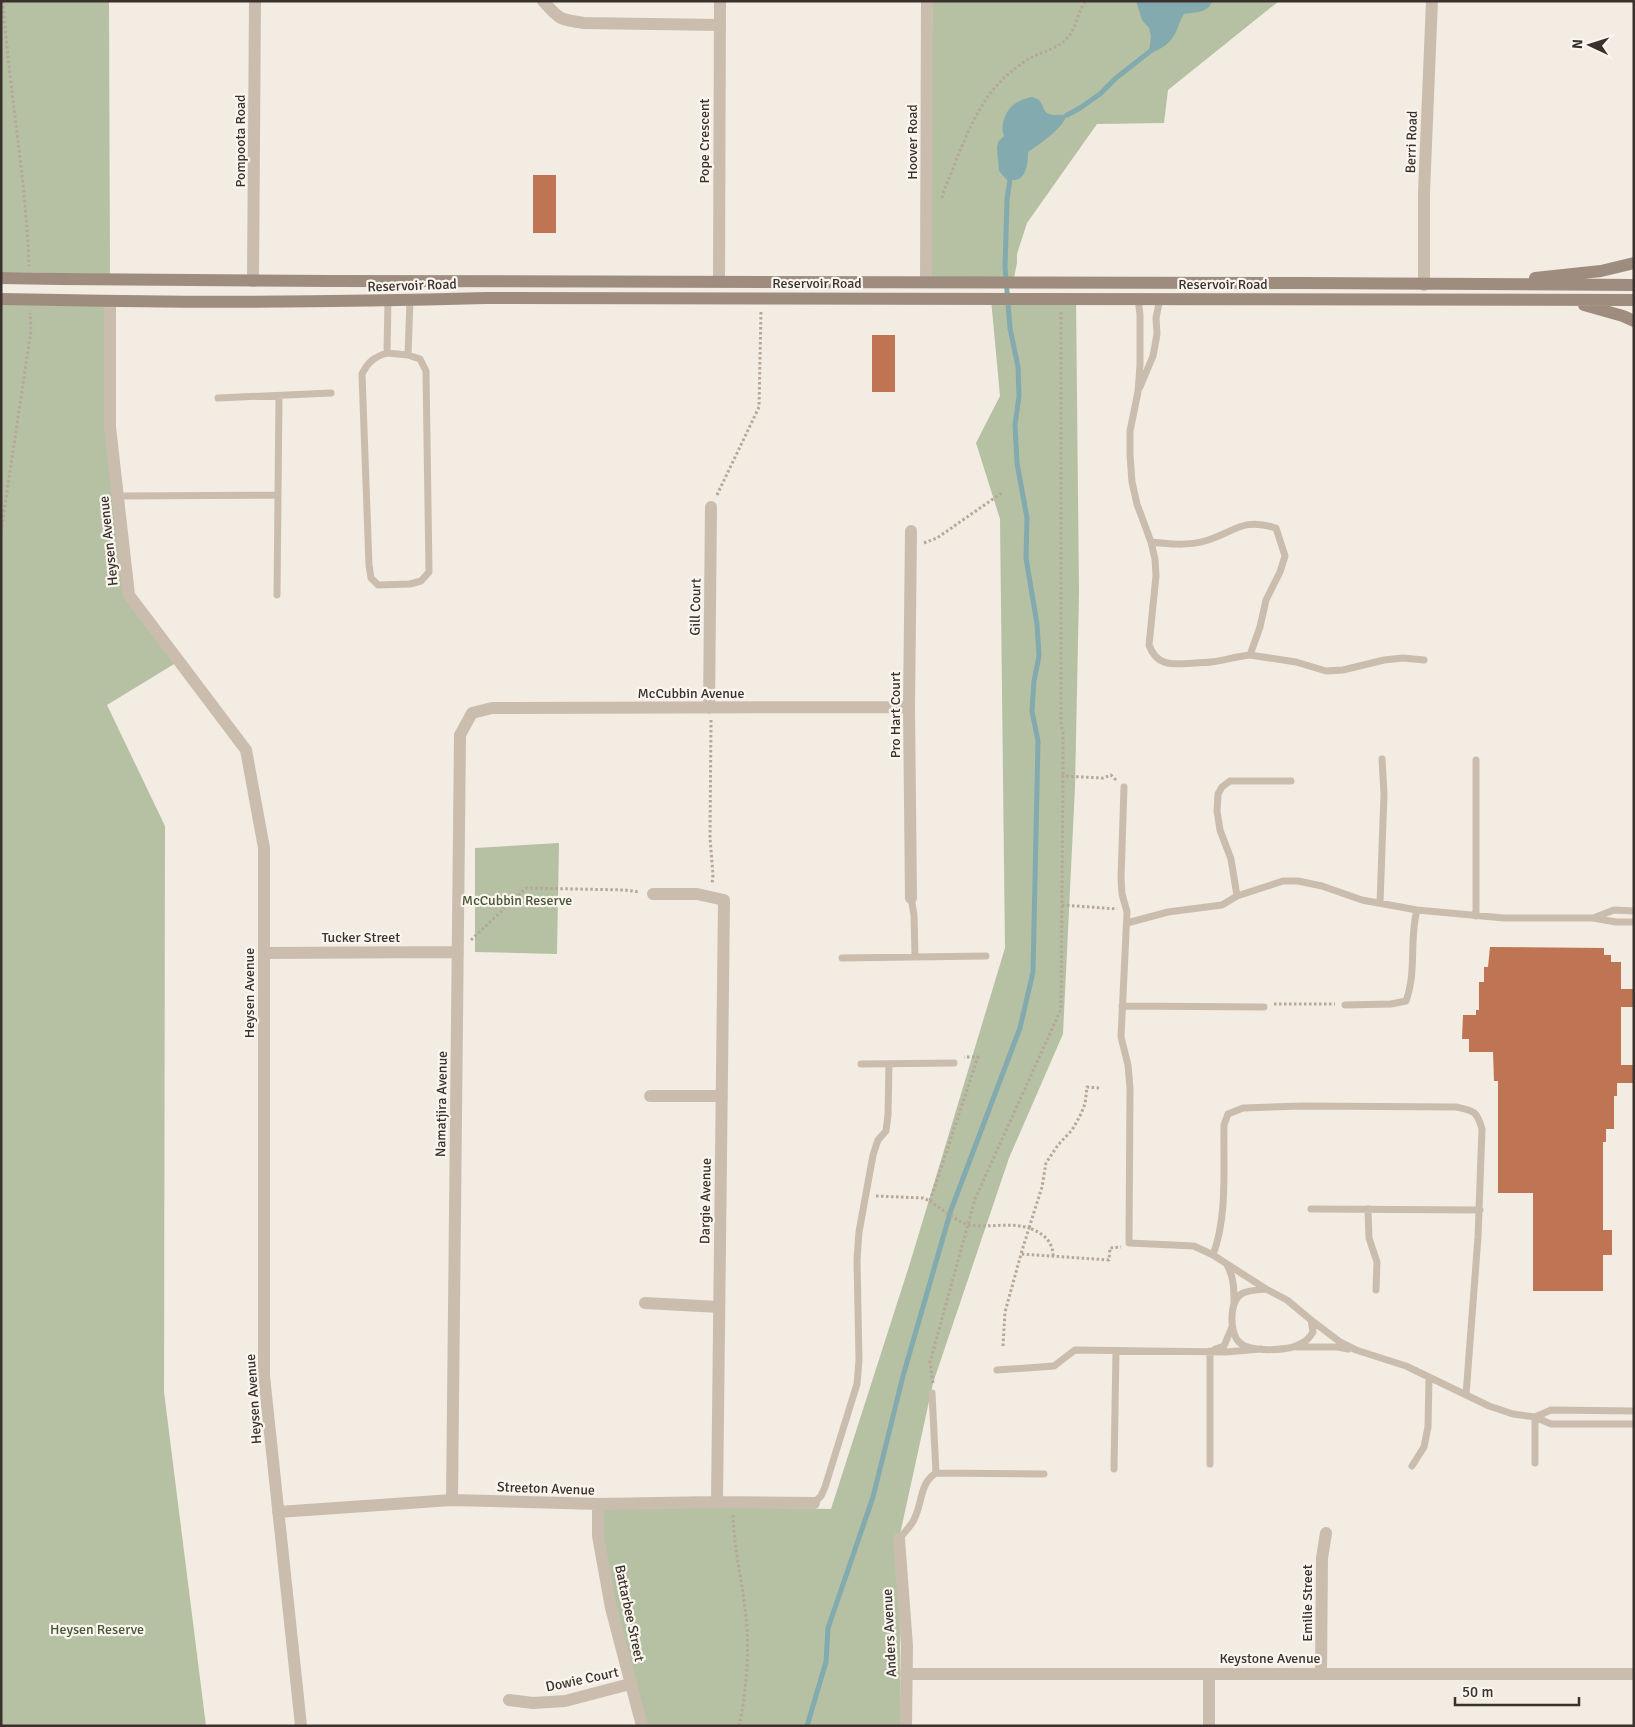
<svg xmlns="http://www.w3.org/2000/svg" width="1635" height="1727" viewBox="0 0 1635 1727" font-family="Signika,sans-serif">
<style>
.green{fill:#b5c1a2}
.water{fill:#83aaae}
.lines{fill:none;stroke-linecap:round;stroke-linejoin:round}
.stream{stroke:#83aaae;stroke-width:5}
.building{fill:#bf7454}
.path{stroke:#b6a798;stroke-width:3;stroke-dasharray:2.5 2.5;stroke-linecap:butt}
.service{stroke:#cbbdae;stroke-width:7}
.minor{stroke:#cbbdae;stroke-width:12}
.secondary{stroke:#9e8c7f;stroke-width:12}
.secondary-bridge{stroke:#9e8c7f;stroke-width:12}
.labels{text-anchor:middle;stroke-width:4.5;stroke-linejoin:round;paint-order:stroke}
.street-label{font-size:14px;fill:#3a312c;stroke:#faf5ef}
.park-label{font-size:14px;fill:#475731;stroke:#faf5ef}
</style>
<rect width="100%" height="100%" fill="#f3ece2"/>
<path class="green" d="M1,1H109L110,274L1,272Z
M927,1H1279L1168,90L1164,123L1097,124L1027,223L1017,254V263L1013,282H926Z
M1,298L110,301V427L129,595L179,661L107,705L165,826L164,1392L206,1726H1Z
M1076,298L1079,593L1075,787L1063,1034L1009,1158L933,1383L899,1539L901,1726H645L598,1536V1504L831,1509L910,1263L1005,948L1000,519L976,443L1000,396L991,299Z
M559,843L557,954L475,952V848Z"/>
<path class="water" d="M1136,1H1212C1209,13 1195,12 1184,14C1179,21 1178,30 1173,37C1169,44 1157,52 1149,53L1151,36L1149,28L1142,20Z
M1032,97C1046,100 1040,110 1049,114C1054,116 1062,114 1067,115C1062,129 1041,143 1028,152C1028,161 1027,179 1015,180C1012,180 1010,179 1007,180L999,171L997,148L998,142L1004,136C999,125 1007,108 1016,103C1021,100 1026,98 1032,97Z"/>
<g class="lines">
<path class="stream" d="M1067,115L1080,108L1100,94L1116,78L1153,49
M807,1726L826,1662L828,1628L873,1497L903,1376L951,1210L1020,1028L1033,972L1038,741L1032,711L1034,681L1039,656L1037,624L1026,558L1027,518L1017,463L1015,425L1019,396L1018,367L1010,328L1005,267L1007,200L1010,179"/>
</g>
<path class="building" d="M533,175H556V233H533Z
M872,335H895V392H872Z
M1490,947L1604,948V955H1611V962H1621V989H1634V1007H1621V1065H1633V1083H1617V1096H1614V1129H1606V1142H1603V1230H1612V1255H1603V1291H1533V1193H1498V1081H1494L1493,1052H1469V1039H1462L1463,1015H1476V1010H1479V982H1484V967H1488Z"/>
<g class="lines">
<path class="path" d="M3,1C9,90 26,178 29,266
M942,198L944,190C962,149 975,100 1012,71C1017,67 1024,62 1030,58C1042,52 1059,48 1067,38C1077,28 1077,12 1086,1
M1061,312V724L1063,733V776
M717,495L759,407L761,311
M1,532L31,330L30,313
M924,543L937,538L1003,492
M711,720L710,838L713,875L712,884
M1062,905L1117,909
M471,940L526,888L625,890L639,892
M1274,1004H1335
M876,1196L923,1198L930,1201L978,1057H964
M930,1201C938,1207 961,1224 970,1225C990,1228 1010,1222 1029,1228L1021,1254
M1053,1256C1053,1241 1043,1233 1029,1228L1042,1187L1046,1163L1058,1145L1072,1130L1080,1116L1085,1104L1087,1087L1099,1088
M1003,1346L1005,1312L1021,1254L1109,1260L1110,1248L1121,1247
M933,1383L930,1362L975,1199L1061,1009L1063,776L1103,778L1111,775L1117,781
M733,1515C734,1550 743,1584 746,1618C750,1650 746,1695 739,1726"/>
<path class="service" d="M1138,298L1140,315V365L1138,392L1130,431V455L1132,482L1137,504L1151,542L1155,559L1156,576L1149,645C1157,668 1175,664 1195,663C1200,662 1206,663 1211,662C1224,661 1236,656 1250,655L1260,627L1266,600L1280,572L1285,556L1276,528C1242,517 1235,532 1205,541C1187,546 1169,544 1151,542
M387,353L408,355L420,359L426,371L429,572L421,581L410,584L378,585L371,578L369,565L362,374C368,362 374,357 387,353Z
M387,353L388,300
M408,355L410,300
M1140,387L1153,356L1157,334L1156,318L1160,298
M218,398L331,393
M118,496L278,495
M277,595L279,396
M1250,655L1296,662L1326,671L1343,670L1384,660L1403,658L1424,660
M1476,760V916
M1124,787L1121,878L1122,894L1127,912L1121,1037L1128,1065L1130,1088L1129,1243L1194,1246L1213,1255L1266,1289
M1237,896L1231,859L1220,830L1217,811L1218,794L1222,787L1230,781H1291
M911,898L914,915L915,957
M1380,903L1384,794L1382,759
M1593,918L1614,910L1634,911
M1127,923L1168,912L1222,905L1237,896L1283,881H1298L1322,886L1362,900L1417,910L1504,918H1593L1616,922H1634
M842,958L986,956
M1345,1005L1391,1004L1406,1001C1417,971 1409,939 1417,910
M1122,1006L1264,1007
M861,1064L954,1063
M1311,1209L1480,1210
M1368,1209L1369,1238L1377,1262L1376,1290
M1213,1255C1228,1214 1223,1168 1224,1125L1228,1114L1243,1108L1303,1106L1456,1107C1474,1111 1477,1111 1482,1129L1478,1237L1466,1395
M1227,1265C1234,1277 1234,1289 1234,1303
M1266,1289L1287,1300L1311,1320L1313,1332C1310,1337 1307,1341 1302,1343C1290,1351 1250,1353 1239,1342C1229,1332 1229,1300 1243,1293C1250,1290 1258,1290 1266,1289Z
M1311,1320L1340,1342L1356,1350L1406,1366L1489,1406L1513,1414L1535,1417L1551,1424H1634
M1297,1347H1338L1348,1349
M1215,1349L1224,1346L1232,1327
M997,1370L1054,1366L1075,1350L1226,1352L1261,1349
M1535,1417L1551,1410L1634,1411
M1535,1463V1417
M1210,1464V1351
M1412,1466L1424,1447L1428,1427L1429,1377
M1114,1469L1116,1351
M936,1473L1044,1474
M814,1503L821,1496L825,1487L857,1384L859,1360L857,1260L859,1232L873,1155L878,1140L886,1131L888,1115L889,1064
M899,1539C903,1534 908,1529 912,1523C923,1507 918,1484 936,1473L932,1393"/>
<path class="minor" d="M543,1C559,19 560,20 584,23L720,25
M253,281L255,1
M719,281L720,1
M926,282L927,1
M1424,285V192L1432,1
M110,301V427L129,595L246,750L264,848V1376L301,1726
M709,708L711,507
M653,894H697L724,900L717,1502
M911,898L909,707L911,531
M264,953L458,952
M650,1096H722
M645,1303L719,1307
M452,1500L460,735L472,713L492,708L909,707
M598,1504V1536L611,1608L642,1726
M278,1512L452,1500L598,1504L717,1502L814,1503
M899,1539L907,1646L906,1726
M1321,1673L1322,1558L1326,1533
M906,1674H1634
M1209,1674V1726
M509,1700L533,1703L565,1701L630,1684"/>
<path class="secondary" d="M1535,278L1601,271L1634,263
M61,279L330,281L1304,283L1634,285
M60,300C202,303 344,302 486,298L1634,300
M1584,305L1623,316L1634,321"/>
<path class="secondary-bridge" d="M1,278L61,279
M1,299L60,300"/>
</g>
<g class="labels">
<g class="street-label">
<text transform="translate(240 141) rotate(-90)" y="5">Pompoota Road</text>
<text transform="translate(704 141) rotate(-90)" y="5">Pope Crescent</text>
<text transform="translate(912 142) rotate(-90)" y="5">Hoover Road</text>
<text transform="translate(1411 142) rotate(-88)" y="5">Berri Road</text>
<text x="817" y="288">Reservoir Road</text>
<text x="1223" y="289">Reservoir Road</text>
<text transform="translate(412 285) rotate(-2)" y="5">Reservoir Road</text>
<text transform="translate(108 541) rotate(-96)" y="5">Heysen Avenue</text>
<text transform="translate(695 607) rotate(-89)" y="5">Gill Court</text>
<text x="691" y="698">McCubbin Avenue</text>
<text transform="translate(895 715) rotate(-90)" y="5">Pro Hart Court</text>
<text x="361" y="942">Tucker Street</text>
<text transform="translate(249 993) rotate(-90)" y="5">Heysen Avenue</text>
<text transform="translate(441 1104) rotate(-89)" y="5">Namatjira Avenue</text>
<text transform="translate(705 1201) rotate(-89)" y="5">Dargie Avenue</text>
<text transform="translate(253 1399) rotate(-94)" y="5">Heysen Avenue</text>
<text transform="translate(546 1488) rotate(2)" y="5">Streeton Avenue</text>
<text transform="translate(1307 1603) rotate(-90)" y="5">Emilie Street</text>
<text transform="translate(630 1613) rotate(78)" y="5">Battarbee Street</text>
<text transform="translate(889 1633) rotate(-93)" y="5">Anders Avenue</text>
<text x="1270" y="1663">Keystone Avenue</text>
<text transform="translate(582 1679) rotate(-12)" y="5">Dowie Court</text>
</g>
<g class="park-label">
<text x="517" y="905">McCubbin Reserve</text>
<text x="97" y="1634">Heysen Reserve</text>
</g>
</g>
<rect width="1635" height="1727" fill="none" stroke="#3a312c" stroke-width="5"/>
<g transform="translate(1590 45) rotate(274)" stroke="#faf5ef" stroke-width="4" paint-order="stroke">
<path d="M0-4L9 19L0 12L-9 19Z" fill="#3a312c"/>
<text y="-8" font-size="14" font-weight="bold" text-anchor="middle" fill="#3a312c">N</text>
</g>
<path d="M1455 1697v8h124v-8" fill="none" stroke="#3a312c" stroke-width="2.5"/>
<text x="1462" y="1697" font-size="15" fill="#3a312c" stroke="#faf5ef" stroke-width="4" paint-order="stroke">50 m</text>
</svg>
